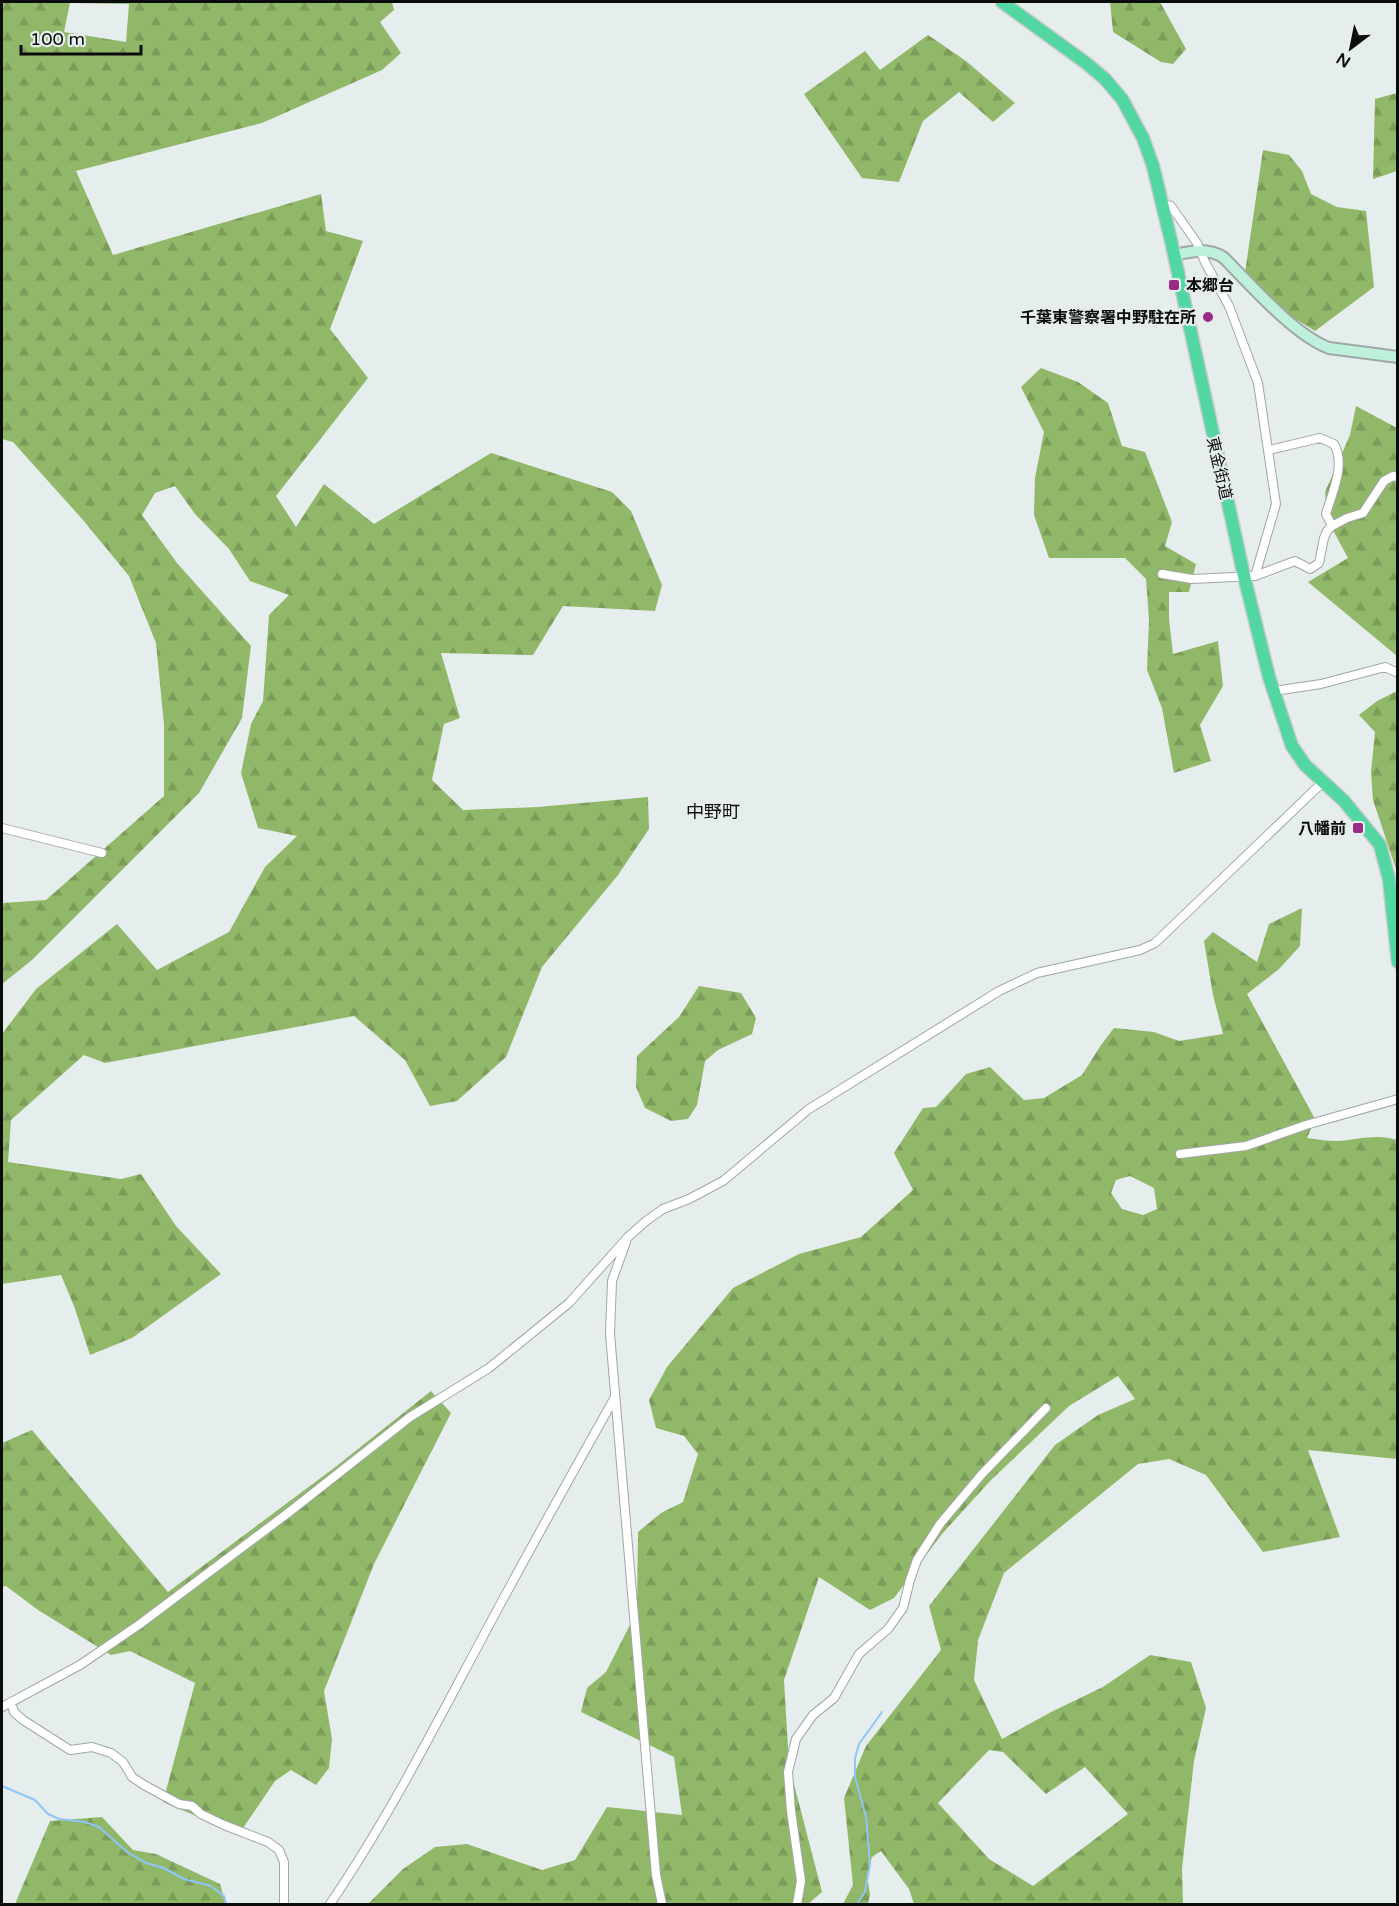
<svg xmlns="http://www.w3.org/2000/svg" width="1399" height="1906" viewBox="0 0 1399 1906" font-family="'Varela Round','Noto Sans JP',sans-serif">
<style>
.forest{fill:url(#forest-firs);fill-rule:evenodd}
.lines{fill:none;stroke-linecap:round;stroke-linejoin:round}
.stream{stroke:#8fc5f8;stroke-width:2}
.minor-casing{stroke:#a0a7a6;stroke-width:10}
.secondary-casing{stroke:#a0a7a6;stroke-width:14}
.trunk-casing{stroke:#c9caca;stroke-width:15}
.minor{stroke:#fff;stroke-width:8}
.secondary{stroke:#bef0dc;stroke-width:10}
.trunk{stroke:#52d7a2;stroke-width:12}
.poi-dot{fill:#9c2b88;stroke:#e6eded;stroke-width:2}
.labels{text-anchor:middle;stroke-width:4.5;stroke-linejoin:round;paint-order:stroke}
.poi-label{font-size:16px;font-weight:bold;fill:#0a0d0c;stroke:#e6eded;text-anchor:end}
.street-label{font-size:16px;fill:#0a0d0c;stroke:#e6eded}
.neighbourhood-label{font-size:18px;fill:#0a0d0c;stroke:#e6eded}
</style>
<defs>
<pattern id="forest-firs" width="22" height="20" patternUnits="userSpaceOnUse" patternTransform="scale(1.5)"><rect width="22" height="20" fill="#91b869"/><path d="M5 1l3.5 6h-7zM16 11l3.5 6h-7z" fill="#7c9d5a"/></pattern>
</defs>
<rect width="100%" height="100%" fill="#e6eded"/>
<path class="forest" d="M2,2H392L394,10L380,22L401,53L382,70L262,123L76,171L113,255L321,194L326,231L363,241L330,329L368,378L276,496L296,527L324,484L374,524L491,453L612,492L631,511L662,585L655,611L563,606L533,655L441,653L460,718L444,724L432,780L463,810L538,807L648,797L649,829L618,875L542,967L506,1057L457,1101L430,1106L405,1060L354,1016L105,1063L84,1055L11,1120L8,1162L121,1179L141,1174L176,1226L221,1274L132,1338L90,1355L74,1306L61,1275L2,1284V1034L36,989L117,924L157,970L229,932L265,867L297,836L258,828L241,773L251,724L263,701L269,615L289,595L250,581L229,549L195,514L175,486L155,493L142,515L177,563L251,646L242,718L199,793L32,960L2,984V903L46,900L164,796V725L156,643L129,576L83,520L13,442L2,439ZM70,3L129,4L126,42L64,32Z
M1110,2H1160L1186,49L1173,64L1161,62L1113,32Z
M928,35L966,61L1015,103L993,122L959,92L923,121L899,182L862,178L804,94L865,51L880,70Z
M1397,93V171L1373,179L1375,99Z
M1263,150L1289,155L1302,171L1311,194L1337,207L1366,211L1374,287L1315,331L1243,286Z
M1041,368L1078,382L1108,403L1122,446L1145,452L1172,522L1165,546L1196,564L1189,592H1169V619L1173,654L1218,641L1223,686L1200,725L1211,761L1174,773L1162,708L1147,670L1149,620L1146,579L1125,558H1049L1034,515L1035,478L1044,432L1021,387Z
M1356,406L1397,428V656L1308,582L1348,558L1328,521L1325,492L1350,435Z
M1397,691L1398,692L1397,872L1373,800L1371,772L1375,732L1359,715L1377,701Z
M1302,908L1300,946L1279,969L1247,994L1315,1119L1307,1138C1317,1139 1327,1141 1336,1141C1357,1140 1377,1133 1397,1140V1459L1308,1450L1340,1537L1263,1552L1206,1475L1169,1459L1138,1464L1004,1573L978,1640L974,1680L1002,1739L1053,1711L1103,1687L1150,1655L1191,1662L1206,1708L1194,1761L1187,1823L1182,1869L1183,1904H914L909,1889L881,1851L872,1857L867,1875L870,1895L868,1904H843L853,1885L844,1798L866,1746L941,1650L929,1606L1055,1445L1098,1415L1135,1399L1118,1376L1069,1406L990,1481L942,1534L894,1598L870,1610L819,1577L784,1680L789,1765L822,1892L808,1904H368L403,1869L435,1847L467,1844L542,1870L575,1860L607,1807L682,1815L674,1757L581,1712L587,1688L606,1672L637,1611L638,1532L661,1513L683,1502L698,1454L684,1436L656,1428L649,1400L667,1367L733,1288L799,1254L861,1237L913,1190L894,1153L923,1108L936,1107L966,1074L990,1067L1024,1100L1044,1098L1082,1075L1101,1045L1114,1028L1154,1032L1179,1041L1223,1034L1213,995L1204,941L1213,932L1257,962L1269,924ZM1130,1176L1154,1188L1157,1209L1143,1215L1122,1209L1111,1193L1116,1180ZM989,1750L1003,1752L1046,1794L1085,1767L1128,1814L1033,1886L989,1859L938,1803Z
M699,986L741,993L756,1018L752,1034L718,1050L705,1061L697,1105L688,1119L671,1121L645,1108L636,1087L637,1056L679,1017Z
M431,1391L451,1413L374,1564L324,1691L332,1739L329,1768L316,1785L291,1770L275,1781L239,1834L163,1802L195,1683L130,1651L111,1655L38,1610L6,1586L2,1587V1443L32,1430L168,1592L334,1468Z
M102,1817L133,1850L156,1854L220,1884L226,1904H15L50,1821Z"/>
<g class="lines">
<path class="stream" d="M2,1786L35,1800L48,1814L59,1819L85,1822L99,1827L127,1852L146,1863L164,1868L184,1879L211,1886L224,1896L226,1904
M857,1904L865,1892L870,1864L866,1817L855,1777V1758L859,1744L882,1712"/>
<g class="minor-casing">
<path id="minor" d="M1162,204L1171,206L1197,243L1205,262L1229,306L1258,383L1276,504L1255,576
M1269,450L1320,438L1334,444C1346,465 1332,493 1326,514L1332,526
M1162,574L1192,579L1255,576L1295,561L1310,569L1319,563L1324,538L1327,531L1332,526L1347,518L1363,513L1384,481L1393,476L1398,477
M1274,691L1321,684L1385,667L1398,673
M2,828L102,853
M1180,1154L1246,1146L1306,1125L1398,1099
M626,1242L612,1281L610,1334L656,1875L662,1904
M11,1702L14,1712L23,1720L70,1750L92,1747L111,1753L123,1762L132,1777L144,1785L179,1804L192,1806L201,1814L224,1825L268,1842L279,1850L284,1862V1904
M2,1707L80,1665L140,1624L288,1513L410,1417L489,1368L569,1303L628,1237L646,1221L663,1209L689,1199L723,1181L809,1109L999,991L1037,973L1140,950L1155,943L1323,782
M330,1904C386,1822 432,1732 479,1644C523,1561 569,1479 615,1397
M797,1904L801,1881L791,1811L788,1772L796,1739L813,1715L834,1698L859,1654L888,1629L903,1608L910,1580L917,1560L940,1524L982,1474L1046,1408"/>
</g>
<g class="secondary-casing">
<path id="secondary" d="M1174,255C1192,251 1207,248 1223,257C1250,284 1294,335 1329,348L1398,357"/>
</g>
<g class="trunk-casing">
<path id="trunk" d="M1002,2L1086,63L1105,79L1122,99L1143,138L1153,166L1172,245L1244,576L1269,677L1292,746L1305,765L1344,801L1380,845L1389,879L1398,962"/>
</g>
<use href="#minor" class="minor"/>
<use href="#secondary" class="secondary"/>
<use href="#trunk" class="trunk"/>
</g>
<g class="poi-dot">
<rect x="1168" y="279" width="12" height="12" rx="3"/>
<circle cx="1208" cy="317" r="6"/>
<rect x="1352" y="822" width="12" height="12" rx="3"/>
</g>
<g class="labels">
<g class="poi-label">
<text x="1186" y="291" text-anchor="start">本郷台</text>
<text x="1196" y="323">千葉東警察署中野駐在所</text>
<text x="1346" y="834">八幡前</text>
</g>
<g class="street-label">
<text transform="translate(1220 468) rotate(77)" y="6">東金街道</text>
</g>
<g class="neighbourhood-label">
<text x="713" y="818">中野町</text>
</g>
</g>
<rect width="1399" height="1906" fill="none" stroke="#0a0d0c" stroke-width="6"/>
<g transform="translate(1351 48) rotate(212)" stroke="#e6eded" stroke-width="4.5" paint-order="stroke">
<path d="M0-4.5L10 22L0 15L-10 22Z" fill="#0a0d0c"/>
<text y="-9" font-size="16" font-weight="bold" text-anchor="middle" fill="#0a0d0c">N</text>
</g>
<path d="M21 45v9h120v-9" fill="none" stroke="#0a0d0c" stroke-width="3"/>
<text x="30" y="45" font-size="18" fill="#0a0d0c" stroke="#e6eded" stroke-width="4.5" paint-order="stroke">100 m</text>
</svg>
